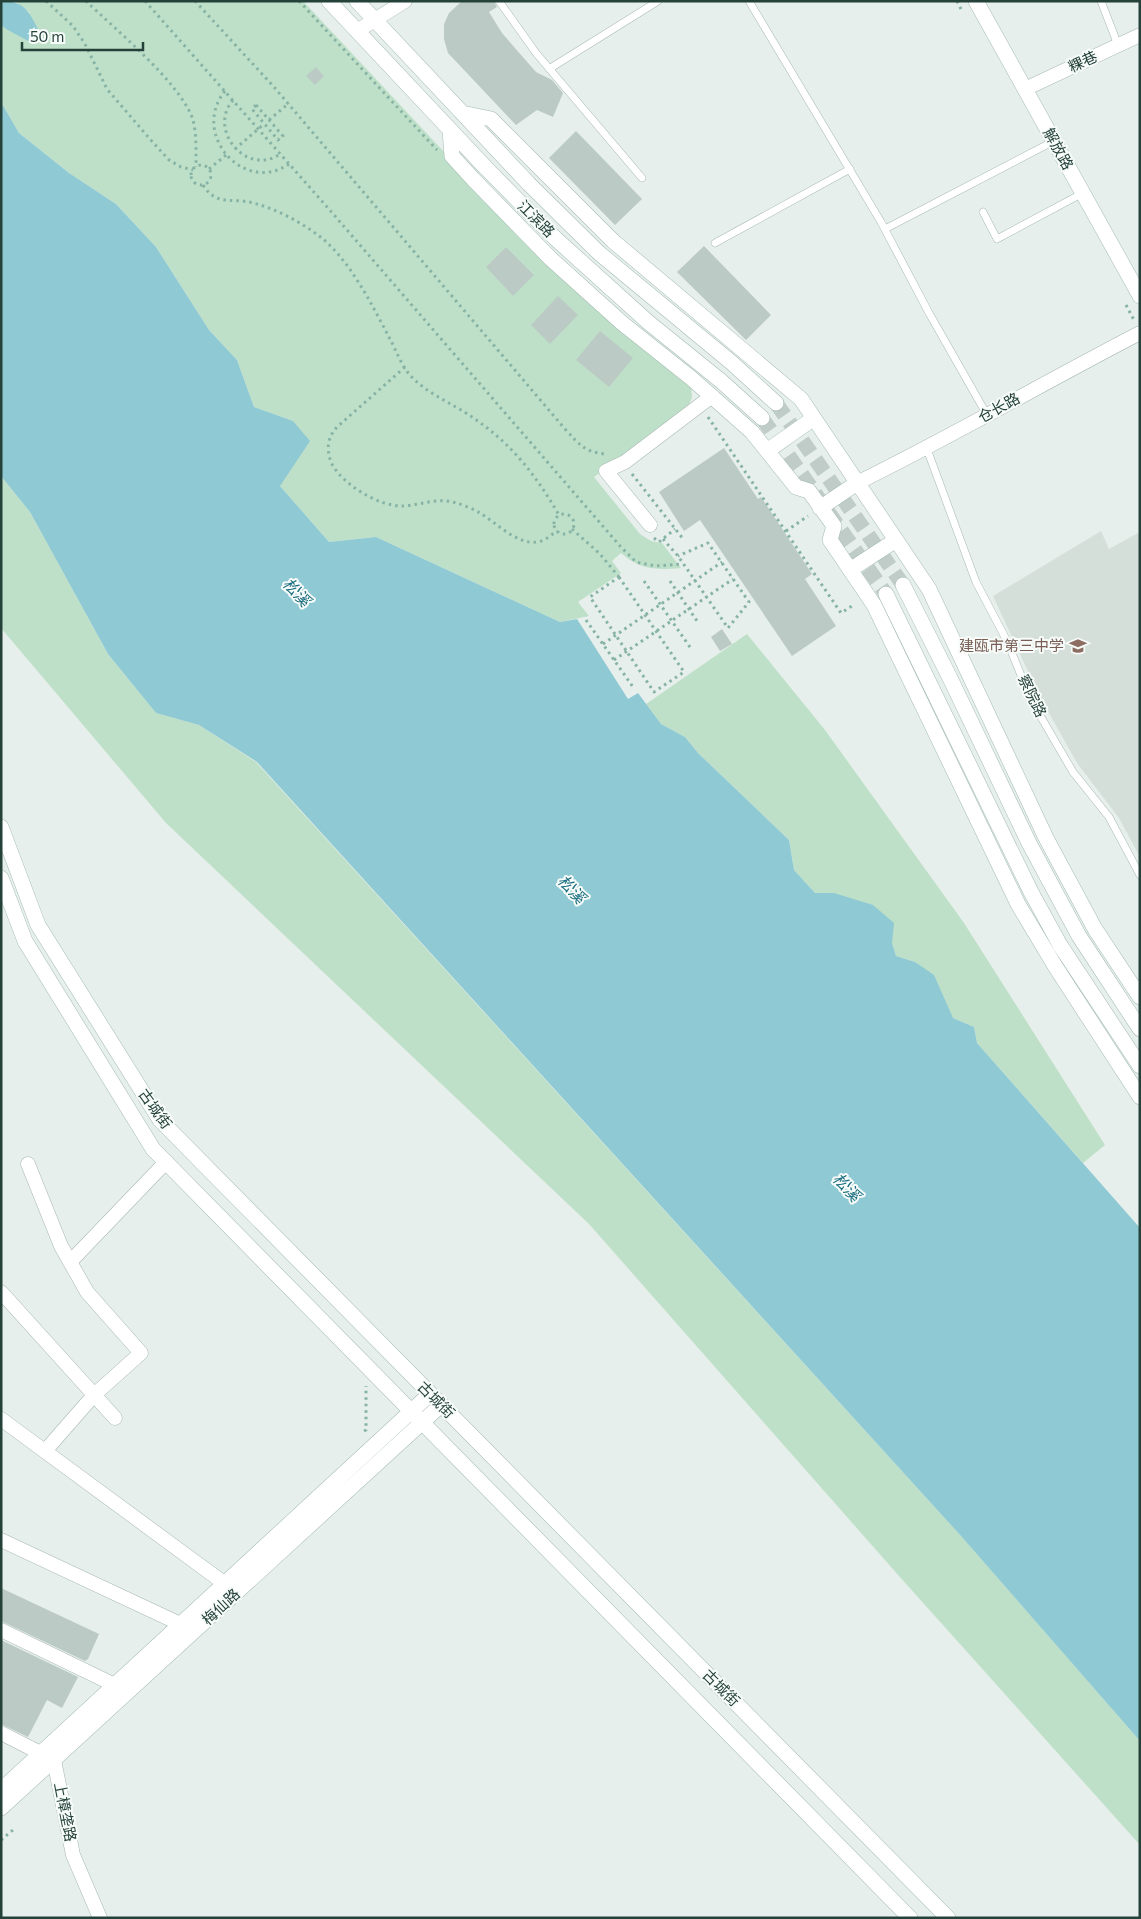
<svg xmlns="http://www.w3.org/2000/svg" width="1141" height="1919" viewBox="0 0 1141 1919" font-family="Commissioner,'Noto Sans SC',sans-serif">
<style>
.built{fill:#d4dfda}
.green{fill:#bfe0c8}
.water{fill:#8ec9d4}
.building{fill:#bbcac4}
.lines{fill:none;stroke-linecap:round;stroke-linejoin:round}
.secondary-tunnel{stroke:#bfccc8;stroke-width:15;stroke-dasharray:15 8;stroke-linecap:butt}
.lane-casing{stroke:#a8b8b2;stroke-width:8}
.street-casing{stroke:#a8b8b2;stroke-width:15}
.secondary-casing{stroke:#a4bbb3;stroke-width:16}
.path{stroke:#86b3a5;stroke-width:3;stroke-dasharray:2.5 4;stroke-linecap:butt}
.lane{stroke:#fff;stroke-width:7}
.street{stroke:#fff;stroke-width:14}
.secondary{stroke:#fff;stroke-width:15}
.labels{text-anchor:middle;stroke-width:4;stroke-linejoin:round;paint-order:stroke}
.street-label{font-size:15px;fill:#24423a;stroke:#f7fbf9}
.education-label{font-size:15px;fill:#785e54;stroke:#f7fbf9;text-anchor:end}
.water-label{font-size:16px;font-style:italic;fill:#1c6f80;stroke:#f7fbf9}
</style>
<rect width="100%" height="100%" fill="#e6efeb"/>
<path class="built" d="M1101,531L1109,549L1140,532V857L1119,818L1077,763L1040,697L993,596Z"/>
<path class="green" d="M15,1H303L519,232L691,384L692,397L687,411L594,477L640,534L651,541L662,543L681,568C658,570 639,570 621,553L612,561L621,573L578,602L589,616L560,622L376,537L329,542L280,486L293,421L254,407L237,360L209,330L156,247L116,204L69,173L19,133L1,102V25L6,29L30,13Z
M1,476L30,512L108,654L156,713L199,725L256,762L961,1536L1140,1741V1845L899,1576L589,1224L166,823L1,628Z
M747,634L825,730L964,923L1105,1145L1083,1163L977,1043L974,1027L953,1018L915,962L896,956L892,943L834,893H815L794,870L789,840L698,753L685,737L661,724L646,704Z"/>
<path class="water" d="M1,1C24,1 28,10 38,29L30,42L6,29L1,25Z
M1,102L19,133L69,173L116,204L156,247L209,330L237,360L254,407L293,421L310,441L280,486L329,542L376,537L560,622L577,619L628,699L638,693L661,724L685,737L698,753L789,840L794,870L815,893H834L873,905L894,923L892,943L896,956L915,962L934,975L953,1018L974,1027L977,1043L1140,1228V1741L961,1536L257,762L199,725L156,713L108,654L30,512L1,476Z"/>
<path class="building" d="M462,1H494L497,7L489,12L502,33L536,72L552,80L563,93L553,117L537,110L516,125L448,53L444,39V24L449,13Z
M316,67L324,76L315,85L306,76Z
M576,131L642,199L615,225L549,158Z
M704,246L771,315L746,340L677,272Z
M506,247L534,275L513,296L486,267Z
M558,296L578,315L550,344L531,325Z
M600,331L633,358L609,387L576,360Z
M724,448L758,499L761,497L812,574L805,579L836,626L792,656L700,520L684,531L659,492Z
M722,629L732,644L720,651L711,637Z
M1,1588L99,1634L88,1659L85,1661L1,1621Z
M1,1640L78,1677L62,1708L47,1700L28,1737L1,1724Z"/>
<g class="lines">
<path class="secondary-tunnel" d="M776,403L903,585
M762,418L886,594"/>
<g class="lane-casing">
<path id="lane" d="M499,1L536,53L642,178
M749,1L881,222L929,313L987,415
M1101,1L1118,45
M549,69L658,1
M983,212L997,239L1083,193
M885,229L1054,141
M715,243L850,169
M927,449L976,582L1007,641L1031,700L1073,772L1109,817L1140,875"/>
</g>
<g class="street-casing">
<path id="street" d="M357,31L405,1
M1025,89L1140,35
M857,483C953,436 1045,382 1140,333
M650,525L606,471L625,462L712,396
M28,1164L61,1246L87,1292L141,1353L94,1395L45,1451
M70,1262L166,1162
M1,1292L115,1418
M1,1419L232,1589
M1,1540L191,1629
M1,1630L123,1689
M1,1733L54,1760L73,1855L100,1918"/>
</g>
<g class="secondary-casing">
<path id="secondary" d="M329,1L486,168L556,239L648,322L721,381L762,418
M357,1L529,184L599,253L732,363L776,403
M976,1L1140,296
M462,113L491,119L613,241L801,399L929,589L1046,838L1095,929L1140,997
M450,130L452,156L473,179L551,259L622,323L691,378L752,432L796,487L809,491L834,526L830,540L874,605L1018,904L1055,966L1140,1097
M767,451L814,418
M820,508L857,483
M850,570L896,540
M903,585L950,678L1029,843L1079,936L1140,1029
M886,594L1031,892L1060,945L1140,1066
M1,827L38,925L160,1120L948,1918
M1,878L25,941L153,1149L910,1918
M1,1790L430,1394
M1,1808L441,1405"/>
</g>
<path class="path" d="M46,1L73,26L85,44L107,89L149,138L169,160L181,167L193,170
M86,1C116,30 177,80 192,117C197,132 196,151 196,167
M145,1L328,208L620,546L636,562L655,566L683,564
M195,1L274,87L565,429C579,444 585,453 607,454
M299,1L437,150
M957,1L961,9
M225,91C190,134 244,195 289,164
M233,100C207,130 247,177 280,154
M256,105L283,136L278,140L252,109Z
M269,120L288,104
M235,149L264,124
M191 175a10 10 0 1 1 20 0a10 10 0 1 1-20 0Z
M209,169L226,155
M203,185C217,207 232,197 253,203C277,209 303,223 323,239C352,264 372,305 390,339C396,350 401,365 410,375C427,394 452,403 472,417C512,444 535,474 559,515
M1126,305L1134,320
M405,367L337,427C328,437 326,448 331,462C340,483 379,507 403,506C421,505 438,497 456,503C464,505 473,509 480,513C497,523 517,545 537,542C545,541 551,535 557,531
M708,417L841,613L855,604
M632,474L684,540
M554 524a10 10 0 1 1 20 0a10 10 0 1 1-20 0Z
M572,529L600,554L619,577
M786,531L808,516
M654,538L659,542L675,529
M663,539L678,556L728,628L749,602L708,543L678,556
M619,577L684,672L654,692L590,597Z
M644,581L692,650
M670,581L697,621
M586,620L633,687
M603,644L722,562
M614,660L733,579
M364,1431L366,1430V1386
M1,1840L13,1830"/>
<use href="#lane" class="lane"/>
<use href="#street" class="street"/>
<use href="#secondary" class="secondary"/>
</g>
<defs>
<g id="school-bare" transform="scale(1.35)"><path d="M0-5L7-2L0 1L-7-2ZM-4 1L0 2.5L4 1V4Q0 6-4 4Z" fill="#8d6e63" stroke="#f7fbf9" stroke-width="2.5" paint-order="stroke"/></g>
</defs>
<g fill-rule="evenodd">
<use href="#school-bare" x="1078" y="646"/>
</g>
<g class="labels">
<g class="street-label">
<text transform="translate(1083 62) rotate(-25)" y="5">粿巷</text>
<text transform="translate(1058 149) rotate(61)" y="5">解放路</text>
<text transform="translate(536 219) rotate(45)" y="5">江滨路</text>
<text transform="translate(999 408) rotate(-29)" y="5">仓长路</text>
<text transform="translate(1032 696) rotate(64)" y="5">察院路</text>
<text transform="translate(155 1109) rotate(54)" y="5">古城街</text>
<text transform="translate(436 1400) rotate(45)" y="5">古城街</text>
<text transform="translate(221 1607) rotate(-43)" y="5">梅仙路</text>
<text transform="translate(721 1688) rotate(45)" y="5">古城街</text>
<text transform="translate(65 1812) rotate(79)" y="5">上樟垄路</text>
</g>
<g class="education-label">
<text x="1064" y="651">建瓯市第三中学</text>
</g>
<g class="water-label">
<text transform="translate(297 592) rotate(47)" y="6">松溪</text>
<text transform="translate(572 889) rotate(47)" y="6">松溪</text>
<text transform="translate(847 1187) rotate(47)" y="6">松溪</text>
</g>
</g>
<rect width="1141" height="1919" fill="none" stroke="#24423a" stroke-width="5"/>
<path d="M22 42v8h121v-8" fill="none" stroke="#24423a" stroke-width="2.5"/>
<text x="30" y="42" font-size="15" fill="#24423a" stroke="#f7fbf9" stroke-width="4" paint-order="stroke">50 m</text>
</svg>
